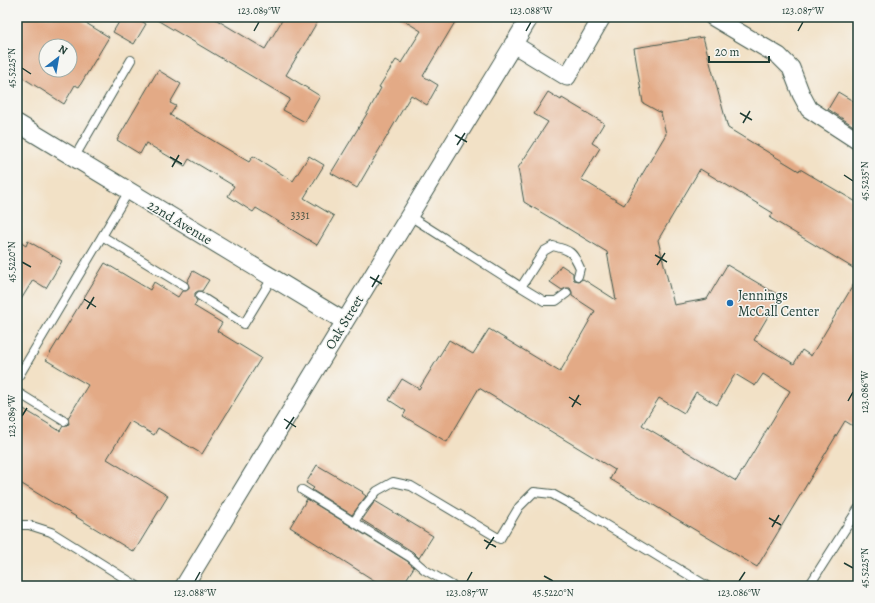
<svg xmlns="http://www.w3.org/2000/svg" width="875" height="603" viewBox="0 0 875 603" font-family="Alegreya,serif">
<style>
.building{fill:#e3aa86;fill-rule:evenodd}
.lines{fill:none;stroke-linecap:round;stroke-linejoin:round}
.lane-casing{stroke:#3f564a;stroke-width:10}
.street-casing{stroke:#3f564a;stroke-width:19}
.lane{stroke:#fff;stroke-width:8}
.street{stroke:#fff;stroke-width:17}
.ticks{fill:none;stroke:#1f3d34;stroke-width:1.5}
.poi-dot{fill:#1f6fb2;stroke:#f6f6f2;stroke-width:1.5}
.labels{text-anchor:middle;stroke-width:3;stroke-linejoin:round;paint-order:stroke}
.number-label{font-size:12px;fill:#505848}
.street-label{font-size:14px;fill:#1f3d34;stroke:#f6f6f2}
.poi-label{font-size:14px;fill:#1f3d34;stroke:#f6f6f2;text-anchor:start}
.neatline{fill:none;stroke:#1f3d34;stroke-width:1.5}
.ticks-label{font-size:10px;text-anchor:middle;fill:#1f3d34}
</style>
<rect width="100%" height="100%" fill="#f6f6f2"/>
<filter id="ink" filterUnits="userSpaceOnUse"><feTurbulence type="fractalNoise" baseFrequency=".025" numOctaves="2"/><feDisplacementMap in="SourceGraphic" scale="8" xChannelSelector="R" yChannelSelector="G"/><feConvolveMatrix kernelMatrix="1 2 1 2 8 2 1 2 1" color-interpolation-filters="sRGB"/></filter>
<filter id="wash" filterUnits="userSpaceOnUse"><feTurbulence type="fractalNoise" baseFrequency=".012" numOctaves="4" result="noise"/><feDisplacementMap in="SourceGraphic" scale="16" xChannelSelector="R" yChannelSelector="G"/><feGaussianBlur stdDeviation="0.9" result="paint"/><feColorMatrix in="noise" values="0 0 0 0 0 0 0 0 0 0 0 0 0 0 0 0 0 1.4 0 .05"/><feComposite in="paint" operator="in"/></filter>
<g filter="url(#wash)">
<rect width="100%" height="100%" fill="#f2e1c6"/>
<g id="blocks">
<path class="building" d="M22,17H76L109,37L79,87L75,85L64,104L17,74V25ZM46,46H70V70H46Z
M122,17H135L146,24L134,44L113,32Z
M152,17H212L265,49L284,17H320L286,75L320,96L305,122L283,110L290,99Z
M398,17H458L423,76L438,85L427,105L411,95L357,188L331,173L368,112L381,88L379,87L396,60L401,63L421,31Z
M703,37L728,128L799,171L800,169L858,203V271L770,218L773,213L700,169L658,240L674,305L707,299L727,265L780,296L754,340L794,364L802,350L811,356L858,277V429L845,421L757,567L610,479L615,470L479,388L447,442L403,416L406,411L389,400L402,379L419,389L449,340L473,354L489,329L560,372L595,311L572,296V292L570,288H566L562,290L550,282L561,265L573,273V277L574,280L579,281L583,279L616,300L607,252L524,202L518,168L548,122L534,114L548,92L561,100L562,98L604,123L592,143L600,148L581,179L624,205L666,134L661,113L643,103L634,48ZM735,374L755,386L763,374L790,391L736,481L642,425L659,398L684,413L696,392L717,405Z
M158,70L181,84L170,103L176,106L170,115L249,162L253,156L293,181L309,156L324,165L304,198L334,216L317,245L256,208L253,212L228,196L234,186L189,159L185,166L146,143L140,154L117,140Z
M838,92L858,104V129L828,109Z
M17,240L26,246L28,241L62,261L46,288L33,280L17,306Z
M105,263L150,290L154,282L178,297L182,291H186L189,289V286L187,282L193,271L209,280L202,291H198L195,293V298L197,301L194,306L222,323L217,331L261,358L202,454L158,428L154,435L130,421L107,459L168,496L134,552L17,481V405L60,431L63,426L69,424L68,418L88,385L46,360Z
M317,465L363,492L362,493L366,496L352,515L312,490L314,488L306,483Z
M307,499L407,561L414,567L402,586H383L290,527Z
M375,501L433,536L419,558L413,552L362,520Z"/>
</g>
</g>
<g filter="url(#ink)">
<use href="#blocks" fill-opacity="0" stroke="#3f564a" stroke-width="1"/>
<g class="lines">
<g class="lane-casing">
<path id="lane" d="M74,158L131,60
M408,215L521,287
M102,236L184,286
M567,293L556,301H544L521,287L544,251L553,246C570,250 573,252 580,268L578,276
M200,296L244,324L272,278
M17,379L129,191
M17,392L64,421
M302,490L410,557L425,570L453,586
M354,522L363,508L377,491L393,482L411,486L500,539L519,507L534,492L552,494L581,510L707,586
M17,525H29L51,532L137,586
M809,586L858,509"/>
</g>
<g class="street-casing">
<path id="street" d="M713,17L779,56L791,68L801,94L809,109L858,141
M513,44L567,77L602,17
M17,123L344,321
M184,586L530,17"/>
</g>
<use href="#lane" class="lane"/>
<use href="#street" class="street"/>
</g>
</g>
<path class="ticks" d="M254,31L259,22M526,31L531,22M798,31L803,22M22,68L31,74M740,113L752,120M743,123L750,111M455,135L467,142M457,145L465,133M170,157L182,164M172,167L179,155M844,175L853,181M655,255L667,262M22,262L31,267M657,265L665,253M370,277L382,284M372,287L379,275M84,299L96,307M87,309L94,297M569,397L581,405M848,401L853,392M572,407L579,395M22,416L27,408M284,419L296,427M286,429L294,417M769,518L781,525M772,527L779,515M484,540L496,547M486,549L494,537M844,563L853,568M544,576L553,581M195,581L200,572M467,581L472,572M739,581L745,572"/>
<circle class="poi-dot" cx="730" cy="303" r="4"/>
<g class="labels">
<g class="number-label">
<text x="300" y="219">3331</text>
</g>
<g class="street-label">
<text transform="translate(180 222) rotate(31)" y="5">22nd Avenue</text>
<text transform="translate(344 322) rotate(-59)" y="5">Oak Street</text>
</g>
<g class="poi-label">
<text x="738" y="300">Jennings<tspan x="738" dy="16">McCall Center</tspan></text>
</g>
</g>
<rect width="875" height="603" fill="none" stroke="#f6f6f2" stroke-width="44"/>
<g transform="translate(58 58) rotate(31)"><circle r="19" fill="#f6f6f2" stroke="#a0aca6"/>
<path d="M0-3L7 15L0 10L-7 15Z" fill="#1f6fb2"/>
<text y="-6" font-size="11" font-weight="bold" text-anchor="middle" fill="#1f3d34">N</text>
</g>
<path d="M709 56v6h60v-6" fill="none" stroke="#1f3d34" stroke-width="2"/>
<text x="715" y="56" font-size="12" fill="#1f3d34" stroke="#f6f6f2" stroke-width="3" paint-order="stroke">20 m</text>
<rect x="22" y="22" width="831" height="559" class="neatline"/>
<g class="ticks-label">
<text x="259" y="14">123.089°W</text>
<text x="531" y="14">123.088°W</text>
<text x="803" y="14">123.087°W</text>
<text transform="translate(11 68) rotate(-90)" y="4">45.5225°N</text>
<text transform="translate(864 181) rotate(-90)" y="4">45.5235°N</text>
<text transform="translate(11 262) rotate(-90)" y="4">45.5220°N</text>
<text transform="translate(864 392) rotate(-90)" y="4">123.086°W</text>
<text transform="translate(11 416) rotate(-90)" y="4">123.089°W</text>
<text transform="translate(864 568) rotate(-90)" y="4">45.5225°N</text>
<text x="195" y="596">123.088°W</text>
<text x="467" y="596">123.087°W</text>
<text x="553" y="596">45.5220°N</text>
<text x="739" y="596">123.086°W</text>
</g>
</svg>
